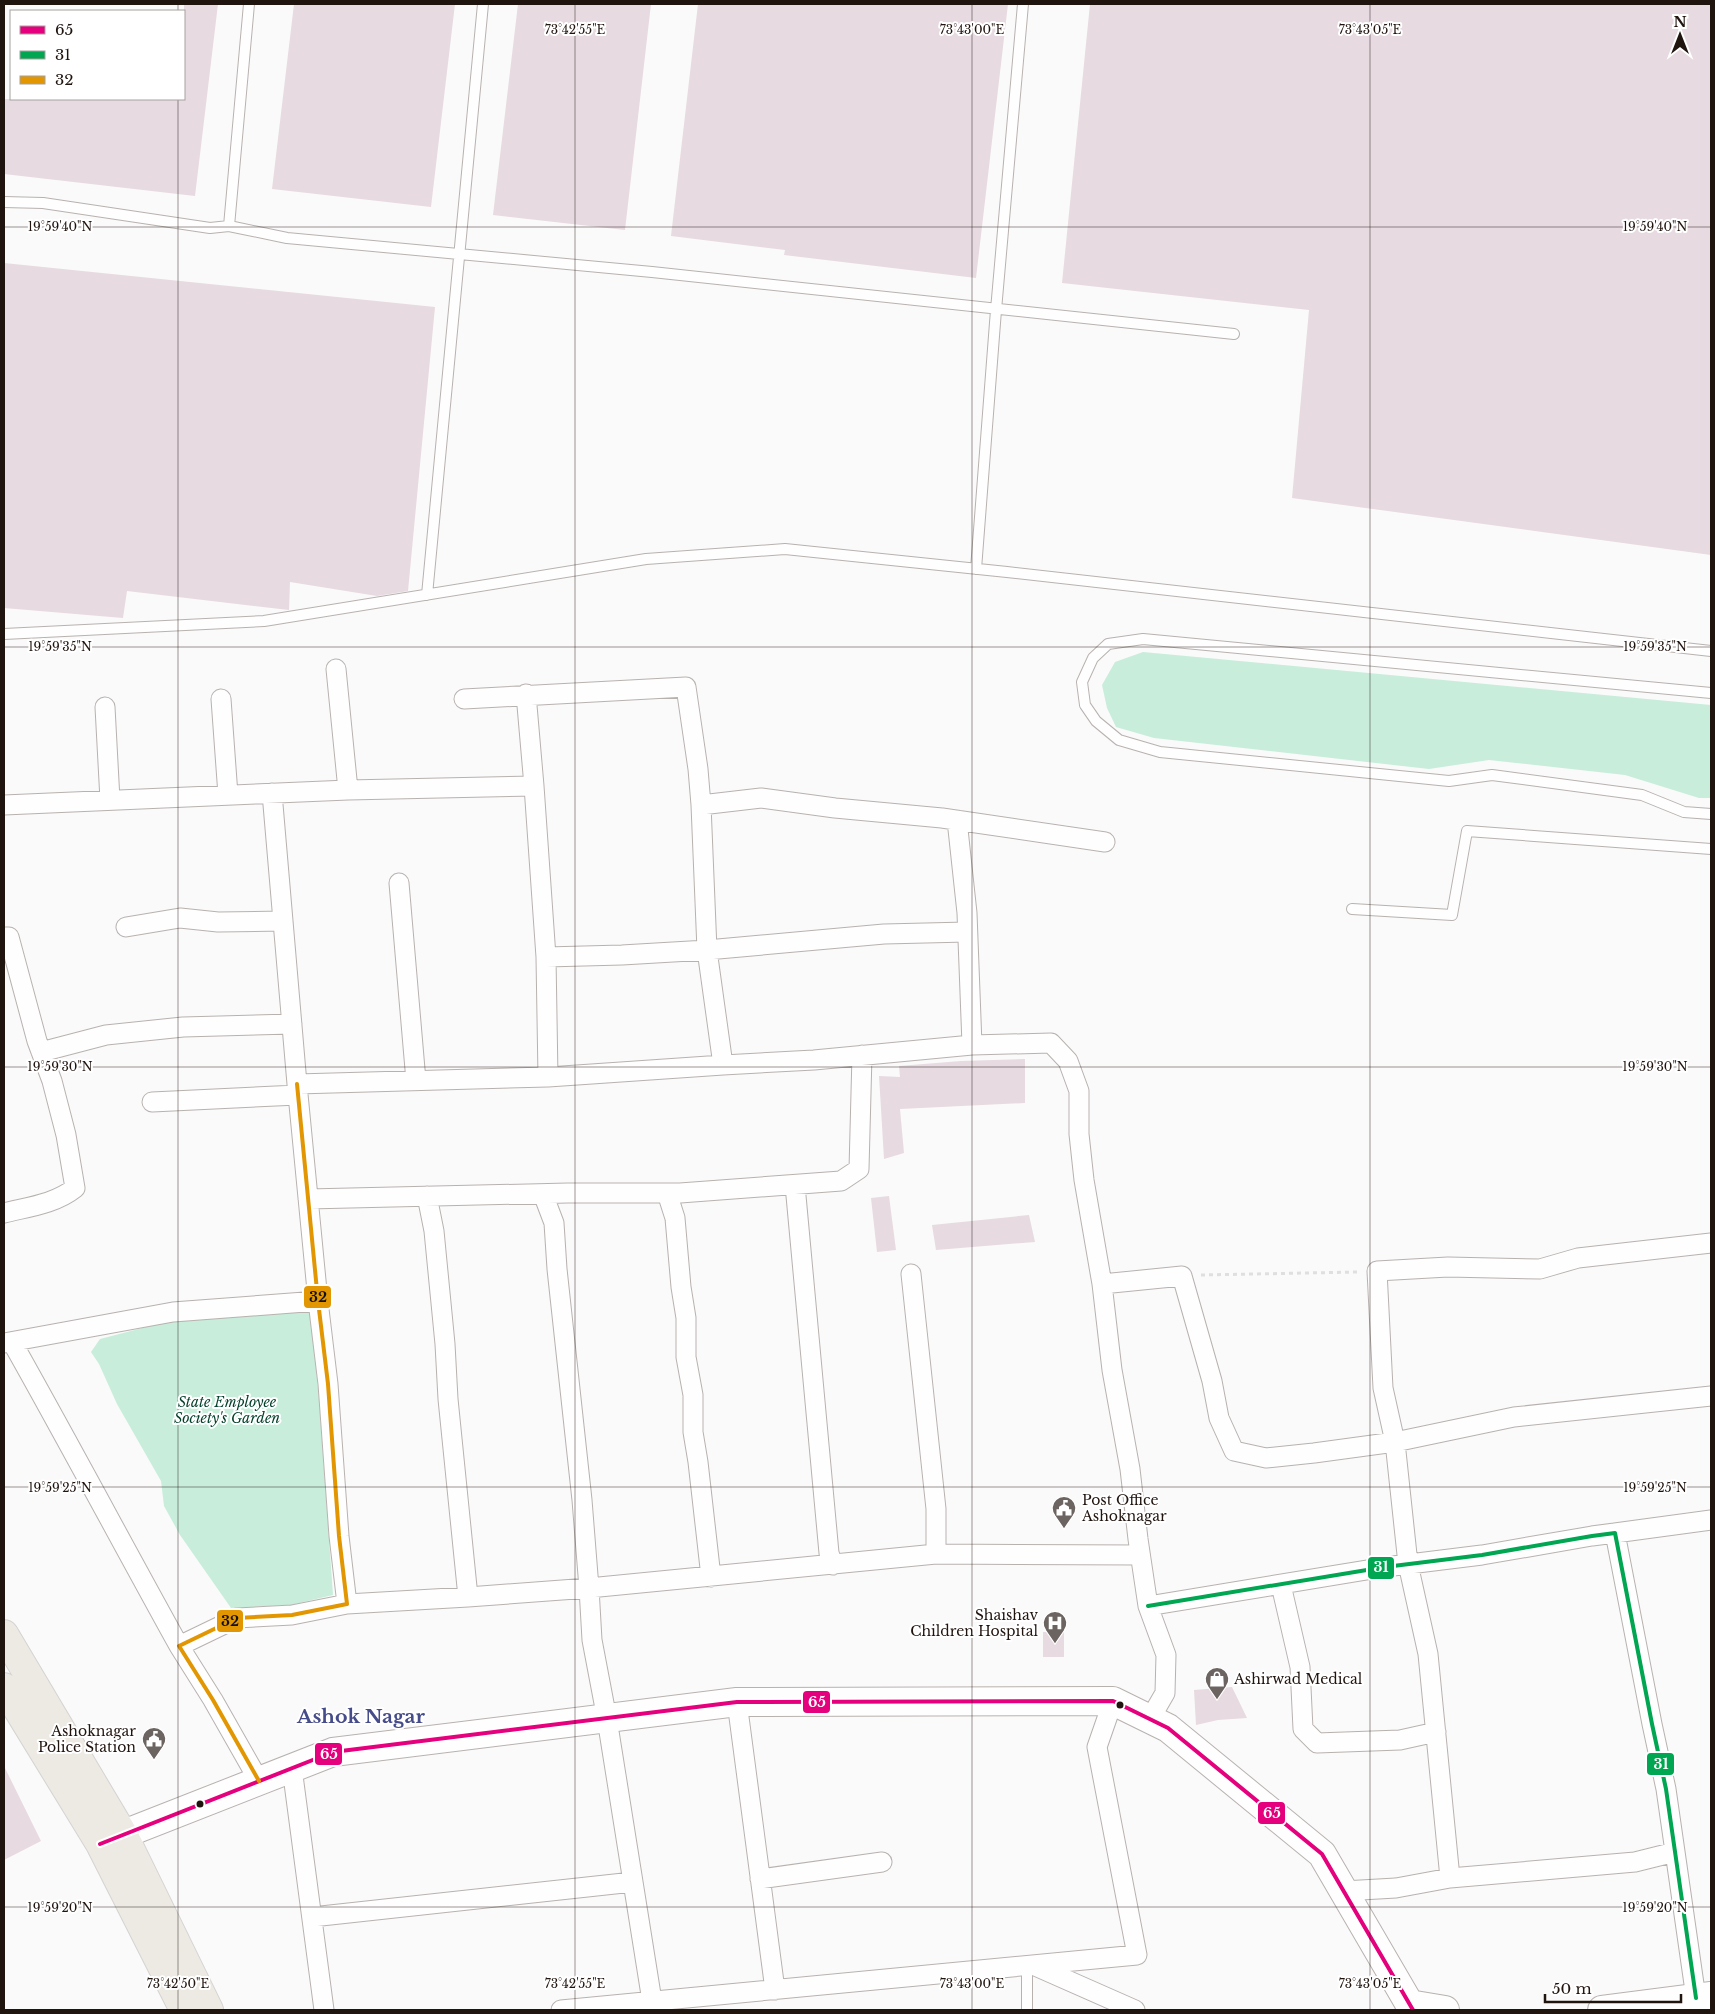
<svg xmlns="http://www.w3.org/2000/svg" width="1715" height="2014" viewBox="0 0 1715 2014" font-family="'Libre Baskerville',serif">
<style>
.green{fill:#c8eddb}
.building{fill:#e7dae0}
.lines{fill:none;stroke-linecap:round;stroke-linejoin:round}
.lane-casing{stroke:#b8b2af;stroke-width:12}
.street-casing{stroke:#b8b2af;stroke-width:21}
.secondary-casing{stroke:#b8b2af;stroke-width:30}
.primary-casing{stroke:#d5d3d2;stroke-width:30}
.path{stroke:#e0dfdf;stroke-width:3;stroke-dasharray:4 4;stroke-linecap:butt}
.lane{stroke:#fefefe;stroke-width:10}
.street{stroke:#fefefe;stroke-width:19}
.secondary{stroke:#fefefe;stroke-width:28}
.primary{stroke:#ede9e3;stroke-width:28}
.bus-1-casing{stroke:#fff;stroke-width:8}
.bus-2-casing{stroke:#fff;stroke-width:8}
.bus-3-casing{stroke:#fff;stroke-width:8}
.bus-1{stroke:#e5007d;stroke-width:4}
.bus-2{stroke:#00a651;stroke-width:4}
.bus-3{stroke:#e29702;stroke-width:4}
.ticks{fill:none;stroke:#20140f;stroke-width:1;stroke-opacity:0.45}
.bus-dot{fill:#20140f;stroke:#fff;stroke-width:2}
.labels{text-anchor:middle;stroke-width:4;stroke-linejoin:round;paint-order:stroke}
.park-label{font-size:14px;font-style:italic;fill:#023f2a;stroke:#fff}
.poi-label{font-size:14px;fill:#20140f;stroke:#fff;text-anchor:start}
.district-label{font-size:19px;font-weight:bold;fill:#454c89;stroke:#fff}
.ticks-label{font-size:12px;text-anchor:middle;fill:#20140f;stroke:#fff;stroke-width:4;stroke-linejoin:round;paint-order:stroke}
.line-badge{stroke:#fff;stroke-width:2}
.badge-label{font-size:14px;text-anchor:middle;font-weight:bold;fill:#fff}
.pale-badge-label{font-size:14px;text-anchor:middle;font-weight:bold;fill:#111}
</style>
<rect width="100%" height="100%" fill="#fafafa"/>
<path class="green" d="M1143,652L1711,705V798H1699L1625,775L1489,760L1429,769L1154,738L1116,727L1107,708L1102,685L1115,662Z
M310,1308L319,1399L333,1595L291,1605L231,1608L180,1535L164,1506L161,1481L117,1404L99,1364L91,1352L100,1339L177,1319Z"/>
<path class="building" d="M184,4H218L195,196L4,174V99H184Z
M294,4H455L431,207L272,189Z
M518,4H651L625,230L493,215Z
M698,4H1008L976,278L784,255L785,250L671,236Z
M1090,4H1711V555L1292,498L1309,310L1062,283Z
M4,263L435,307L408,591L377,596L290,582L289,610L127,591L123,618L4,608Z
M1025,1059V1103L900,1109L904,1153L884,1159L879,1076L900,1077L899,1066L961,1061Z
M889,1196L896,1250L877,1252L871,1198Z
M1029,1215L1035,1242L936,1250L932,1225Z
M1043,1632H1064V1657H1043Z
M1232,1687L1247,1718L1218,1720L1196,1725L1194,1690Z
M4,1766L41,1841L4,1860Z"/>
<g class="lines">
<g class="lane-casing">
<path id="lane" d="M4,202L43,203L210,228L229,226L287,238L652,272L1234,334
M229,226L249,4
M976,569L996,310L1023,4
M427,595L483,4
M4,634L264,621L646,559L785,549L1007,572L1711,651
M1711,693L1143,639L1108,644L1093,658L1082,682L1085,705L1096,721L1119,740L1160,752L1449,781L1492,775L1642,795L1684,812L1711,814
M1352,909L1452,915L1467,831L1711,849
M1027,2010V1965"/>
</g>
<g class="street-casing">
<path id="street" d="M221,699L228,795
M464,699L686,687L698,769L701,805L707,950L622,955L546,957L534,786L526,694
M105,707L110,800
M348,790L534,786
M272,793L297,1084L548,1077L723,1065L707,950L884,934L967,932
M4,805L348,790L336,669
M701,805L761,798L835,808L942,818L1105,842
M399,883L416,1081
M126,927L180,918L218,922L283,921
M4,937H9L37,1041L52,1081L66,1135L75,1188C55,1204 28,1207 4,1213
M546,957L548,1077
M972,1045L1051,1043L1068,1061L1079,1091V1134L1084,1180L1102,1284L1112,1370L1130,1469L1138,1539L1148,1606L1166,1655L1165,1693L1150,1719
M41,1052L106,1035L183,1027L292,1024
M723,1065L814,1060L972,1045L967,913L957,820
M152,1102L298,1095
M795,1185L829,1553L833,1565
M667,1193L675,1218L681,1287L686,1318V1357L693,1395V1432L698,1462L711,1577
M543,1194L554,1223L557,1269L582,1500L589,1588L592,1640L607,1719L652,2001
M427,1196L434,1231L445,1344L448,1399L468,1597
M308,1199L568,1193H680L841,1181L859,1169L862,1055
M911,1274L936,1509V1554
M1102,1284L1182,1276L1212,1381L1219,1418L1234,1451L1266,1458L1314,1453L1395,1442L1514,1417L1711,1396
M12,1342C69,1443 123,1545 179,1646
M4,1343L173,1312L318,1301
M1615,1533L1711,1520
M1281,1585L1300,1667L1303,1729L1317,1743L1400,1740L1436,1732
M347,1604L468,1597L589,1588L936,1554L1140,1555
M1148,1606L1385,1567L1482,1555L1592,1536L1615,1533L1652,1724L1666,1789L1696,1998
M737,1702L775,1990
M292,1768L324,2010
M259,1781L213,1700L179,1646L237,1618L292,1615L347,1604L339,1536L328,1384L318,1301L297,1084
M1450,1878L1428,1654L1408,1564L1395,1442L1383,1388L1377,1271L1448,1267L1540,1269L1578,1258L1711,1243
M760,1879L882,1862
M1343,1891L1396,1888L1450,1878L1635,1862L1675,1852
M312,1917L633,1882
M1033,1965L1135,2010
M561,2010L1137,1955L1097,1747L1113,1701"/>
</g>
<g class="secondary-casing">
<path id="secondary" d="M101,1843L333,1752L737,1702L1113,1701L1168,1728L1322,1854L1413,2010
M1409,2004L1445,2010
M1602,2010L1711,1996"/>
</g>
<g class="primary-casing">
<path id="primary" d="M4,1634L123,1834L209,2010
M4,1687L100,1844L184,2010"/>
</g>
<path class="path" d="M1201,1275L1359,1272"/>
<use href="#lane" class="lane"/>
<use href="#street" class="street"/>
<use href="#secondary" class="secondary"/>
<use href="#primary" class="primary"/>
<g class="bus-1-casing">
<path id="bus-1" d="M100,1844L333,1752L737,1702L1113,1701L1168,1728L1322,1854L1413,2010"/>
</g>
<g class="bus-2-casing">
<path id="bus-2" d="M1148,1606L1385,1567L1482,1555L1592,1536L1615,1533L1652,1724L1666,1789L1696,1998"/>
</g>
<g class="bus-3-casing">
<path id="bus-3" d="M259,1781L213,1700L179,1646L237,1618L292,1615L347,1604L339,1536L328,1384L318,1301L297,1084"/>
</g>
<use href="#bus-1" class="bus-1"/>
<use href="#bus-2" class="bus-2"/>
<use href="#bus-3" class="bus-3"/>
</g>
<path class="ticks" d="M178,4V11M575,4V2010M972,4V2010M1370,4V2010M178,99V2010M4,227H1711M4,647H1711M4,1067H1711M4,1487H1711M4,1907H1711"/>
<defs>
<g id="civic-pin" transform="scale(1.25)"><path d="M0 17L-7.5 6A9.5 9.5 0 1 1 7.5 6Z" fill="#6c6461" stroke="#fff"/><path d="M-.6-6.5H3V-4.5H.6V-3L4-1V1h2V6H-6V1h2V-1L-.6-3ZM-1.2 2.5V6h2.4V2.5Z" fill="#fff"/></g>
<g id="hospital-pin" transform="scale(1.25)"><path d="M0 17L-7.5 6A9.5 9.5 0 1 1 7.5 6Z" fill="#6c6461" stroke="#fff"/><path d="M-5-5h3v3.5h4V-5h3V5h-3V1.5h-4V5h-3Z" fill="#fff"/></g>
<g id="shop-pin" transform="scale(1.25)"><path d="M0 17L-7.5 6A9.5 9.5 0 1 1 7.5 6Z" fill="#6c6461" stroke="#fff"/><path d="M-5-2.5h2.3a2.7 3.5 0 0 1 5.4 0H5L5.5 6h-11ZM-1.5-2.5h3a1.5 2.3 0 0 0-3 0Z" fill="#fff"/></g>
</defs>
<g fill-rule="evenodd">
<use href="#civic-pin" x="1064" y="1508"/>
<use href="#hospital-pin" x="1055" y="1623"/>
<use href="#shop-pin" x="1217" y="1679"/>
<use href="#civic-pin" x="154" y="1739"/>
</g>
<g class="bus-dot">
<circle cx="1120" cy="1705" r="4.5"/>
<circle cx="200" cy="1804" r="4.5"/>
</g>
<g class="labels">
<g class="park-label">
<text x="227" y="1407">State Employee<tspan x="227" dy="16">Society's Garden</tspan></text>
</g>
<g class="poi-label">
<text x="1082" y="1505">Post Office<tspan x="1082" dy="16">Ashoknagar</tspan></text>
<text x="1038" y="1620" text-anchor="end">Shaishav<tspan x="1038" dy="16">Children Hospital</tspan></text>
<text x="1234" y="1684">Ashirwad Medical</text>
<text x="136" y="1736" text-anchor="end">Ashoknagar<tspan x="136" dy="16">Police Station</tspan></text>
</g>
<g class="district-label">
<text x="361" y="1723">Ashok Nagar</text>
</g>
</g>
<g class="ticks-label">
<text x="575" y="34">73°42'55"E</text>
<text x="972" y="34">73°43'00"E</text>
<text x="1370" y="34">73°43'05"E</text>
<text x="60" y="231">19°59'40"N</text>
<text x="1655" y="231">19°59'40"N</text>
<text x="60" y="651">19°59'35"N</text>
<text x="1655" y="651">19°59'35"N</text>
<text x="60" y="1071">19°59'30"N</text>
<text x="1655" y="1071">19°59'30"N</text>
<text x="60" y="1492">19°59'25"N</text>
<text x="1655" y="1492">19°59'25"N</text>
<text x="60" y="1912">19°59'20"N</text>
<text x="1655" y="1912">19°59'20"N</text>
<text x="178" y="1988">73°42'50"E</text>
<text x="575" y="1988">73°42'55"E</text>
<text x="972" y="1988">73°43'00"E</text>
<text x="1370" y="1988">73°43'05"E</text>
</g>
<g class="line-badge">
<rect x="303" y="1285" width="29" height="24" rx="5" fill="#e29702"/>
<rect x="1367" y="1556" width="28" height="24" rx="5" fill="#00a651"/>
<rect x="216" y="1609" width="28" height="24" rx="5" fill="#e29702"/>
<rect x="802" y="1690" width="29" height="24" rx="5" fill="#e5007d"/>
<rect x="314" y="1742" width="29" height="24" rx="5" fill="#e5007d"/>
<rect x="1646" y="1752" width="29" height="24" rx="5" fill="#00a651"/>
<rect x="1257" y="1801" width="29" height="24" rx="5" fill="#e5007d"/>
</g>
<g class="badge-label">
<text x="1381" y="1572">31</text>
<text x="817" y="1707">65</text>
<text x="329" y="1759">65</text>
<text x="1661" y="1769">31</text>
<text x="1272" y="1818">65</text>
</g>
<g class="pale-badge-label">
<text x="318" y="1302">32</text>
<text x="230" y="1626">32</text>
</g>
<rect width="1715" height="2014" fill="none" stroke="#20140f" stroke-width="10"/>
<rect x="10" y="10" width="175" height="90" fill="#ffffff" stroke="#a6a19f"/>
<rect x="20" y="26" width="25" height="8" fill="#e5007d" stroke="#a6a19f"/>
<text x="55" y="35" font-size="15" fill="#20140f">65</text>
<rect x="20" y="51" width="25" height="8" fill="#00a651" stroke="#a6a19f"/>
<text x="55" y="60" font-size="15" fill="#20140f">31</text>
<rect x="20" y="76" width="25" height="8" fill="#e29702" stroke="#a6a19f"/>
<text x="55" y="85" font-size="15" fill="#20140f">32</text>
<g transform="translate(1680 35)" stroke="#ffffff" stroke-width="4" paint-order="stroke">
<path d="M0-4L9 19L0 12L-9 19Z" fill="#20140f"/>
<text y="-8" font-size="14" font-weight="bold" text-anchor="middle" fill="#20140f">N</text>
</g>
<path d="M1545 1994v8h136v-8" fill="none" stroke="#20140f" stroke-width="2.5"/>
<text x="1552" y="1994" font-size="15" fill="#20140f" stroke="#ffffff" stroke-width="4" paint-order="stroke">50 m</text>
</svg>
